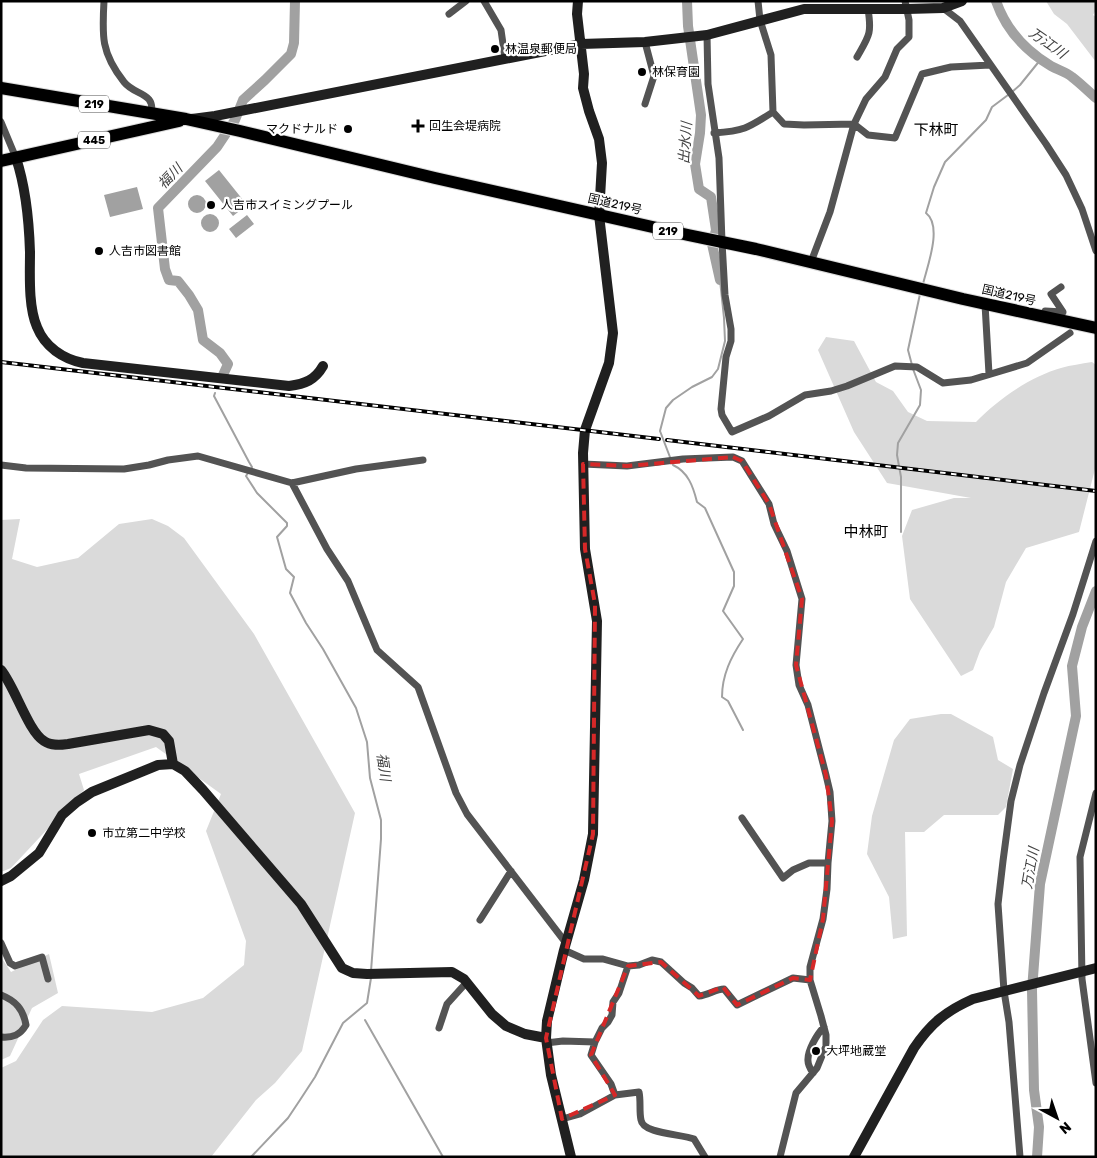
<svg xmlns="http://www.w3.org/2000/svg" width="1097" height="1158" viewBox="0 0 1097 1158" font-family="Rubik,'Noto Sans JP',sans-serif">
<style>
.green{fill:#dadada}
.water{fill:#a1a1a1}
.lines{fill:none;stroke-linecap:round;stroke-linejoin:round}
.stream{stroke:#a1a1a1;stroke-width:2}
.river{stroke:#a1a1a1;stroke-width:10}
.highway-casing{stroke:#dbdbdb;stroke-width:14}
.street{stroke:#535353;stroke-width:7}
.secondary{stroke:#202020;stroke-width:10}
.highway{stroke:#000;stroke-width:12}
.rail-casing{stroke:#000;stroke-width:4}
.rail{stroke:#fff;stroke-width:2;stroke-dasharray:5.5;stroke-linecap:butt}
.marked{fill:none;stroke:#d62828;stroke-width:4;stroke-dasharray:10 6;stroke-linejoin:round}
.poi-dot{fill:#000;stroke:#fff;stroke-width:2}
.labels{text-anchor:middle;stroke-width:4.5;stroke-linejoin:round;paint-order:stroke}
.shield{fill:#fff;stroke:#4c4c4c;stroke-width:1}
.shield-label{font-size:11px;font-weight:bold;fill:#000}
.poi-label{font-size:12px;fill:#000;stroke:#fff;text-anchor:start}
.street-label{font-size:12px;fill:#000;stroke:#fff}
.water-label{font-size:14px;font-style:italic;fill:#424242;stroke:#fff}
.quarter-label{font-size:15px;fill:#000;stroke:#fff}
</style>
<rect width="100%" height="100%" fill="#fff"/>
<path class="green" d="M1046,1H1096V10L1093,15L1096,17V62L1067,24L1054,14Z
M826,337L854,341L876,382L893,391L908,412L927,421L976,422C998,399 1030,377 1061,368C1071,365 1081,364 1092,362L1096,365V465L1079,532L1026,548L1006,582L994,627L980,651L973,670L961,676L910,599L902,536L912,510L954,498H971L887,483L854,432L818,350Z
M20,519L12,559L37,567L78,558L119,524L152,519L168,526L184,538L254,634L355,813L302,1051L275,1083L256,1100L211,1157H1V1068L16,1061L43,1020L62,1006L152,1012L203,998L244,965L246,941L206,831L221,794L156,747L79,774L84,790L11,868L1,872V520Z
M941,714H951L993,737L998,760L1013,769L1006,807L998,815H944L924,832H905L907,936L893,939L889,897L867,854L872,816L894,740L910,719Z
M49,954L58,993L32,1008L10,1056L1,1060V957L11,972Z"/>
<path class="water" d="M219,170L247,205L233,216L205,181Z
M137,187L143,209L110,217L104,195Z
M188 204a9 9 0 1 1 18 0a9 9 0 1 1-18 0Z
M201 223a9 9 0 1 1 18 0a9 9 0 1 1-18 0Z
M247,215L254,224L236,238L229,229Z"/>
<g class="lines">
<path class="stream" d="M1012,92L1020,85L1041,59
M720,280L724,318L725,341L718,369L712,377L692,387L673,400L666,408L660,431L673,465C688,472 693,486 697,502L705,508L734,572V586L723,611L743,639C731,657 722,675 722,697L728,701L743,730
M923,284C927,267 943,226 926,213L934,187L945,162L986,120L992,107L1008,95
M912,365L908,350L920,294
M215,393L214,396L249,462L252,467L251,469
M248,473L246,476L257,493L287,523V526L277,537L286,569L294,577L290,593L306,623L323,649L356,708L367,742L370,778L381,820V839L371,971
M901,532V477L897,455L898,443L920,405L921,390L913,369
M365,1020L443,1157
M251,1157L288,1118L300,1100L315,1077L343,1023L367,1003L371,978"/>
<path class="river" d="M687,1L688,26L701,115L700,133L695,164L699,189L711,197L716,230L712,244L720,280
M996,1C1006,30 1026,51 1051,66C1058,70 1066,72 1072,77C1080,83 1088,91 1096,98
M223,375L228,364L220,353L203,340L198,310L189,295L178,281L169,280L165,269L158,208L217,147L235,120L243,100L265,80L291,54L294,43L295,1
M1037,1157L1039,1127L1034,1090L1032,990L1040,884L1076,716L1072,666L1082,627L1096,591"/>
<g class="highway-casing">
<path id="highway" d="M1,88L186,119L240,131L435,178L688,235L756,249L963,299L1096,328
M1,161L179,121"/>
</g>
<path class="street" d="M104,1C102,36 101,53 124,82C135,96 156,92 151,114
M484,1L501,30L505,58
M758,1L760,20L771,55L773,112
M943,8L960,21L1046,144L1066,175L1082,209L1096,251
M449,14L466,1
M707,35L708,84L719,158L722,242L725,295L731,329V341L726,357L721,409L722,415L732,432L769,416L805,395L831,391L847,386L895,366L917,367L943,383L971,380L1027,363L1070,333
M645,42L654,76L645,104
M857,57C869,36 872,34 868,9
M1,122L16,158
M714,133C744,131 748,128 773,112L784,124L804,125L854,124L868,135L895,138L922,74L951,67L990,65
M811,262L830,212L854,124L866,99L885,77L897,49L909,37V20L905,1
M985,304L989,374
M1044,314L1045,311L1063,312L1051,294L1061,287
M583,464L627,466L683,459L733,457L742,461L769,504L774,524L787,551L802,599L796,665L799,685L808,705L826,775L830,792L832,821L828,863L827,889L823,919L810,967V980L821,1016L826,1035V1046L817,1068L796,1093L780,1157
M1,465L26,468L124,469L149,465L168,460L198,456L292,483L356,469L423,460
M292,483L327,549L348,581L377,650L418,687L456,793L467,814L566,943
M1096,793L1080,857L1082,979L1096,1083
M742,818L783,878L793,870L809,863H828
M480,920L511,871
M1,943L10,963L15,966L42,957L48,979
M564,950L584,959H603L628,966L639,965L652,960L661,962L684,983L692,988L699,996C708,995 716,989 724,989L737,1005L793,978L810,980
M1,995C16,1001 23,1009 26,1025C20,1035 13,1038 1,1037
M439,1028L447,1004L466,983
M546,1043L563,1041L595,1042
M813,1073C811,1070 808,1065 808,1061C807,1051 817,1034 824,1027
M615,1095L611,1084L591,1055L595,1042L602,1028L608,1022L612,1015L613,1002L619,993L628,966
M562,1119L580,1114L615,1095L639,1092C641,1101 639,1111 641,1120C643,1134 682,1134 694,1139L705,1157
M1020,1157L1009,1022L1004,991L998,904L1003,861L1011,801L1020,765L1044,693L1073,614L1096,541"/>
<path class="secondary" d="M192,119L215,116L581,44L645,42L707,35L804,9H907L943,8L962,1
M16,158C26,188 29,220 30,252C30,274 28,306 37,327C45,347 63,359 83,363L289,386C305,384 315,380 323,366
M1,670C15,687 28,731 44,741C51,746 60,745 68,744L149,730L163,734L169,741L173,764
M1,881L11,876L39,853L62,815L77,802L92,792L158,765L173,764L185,771L203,790L301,904L342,968L353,973L367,974L452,972L464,979L492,1014L506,1026L525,1034L546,1038
M571,1157L551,1075L546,1038L547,1021L564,950L584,880L593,834L597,621L585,549L583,453L585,430L609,363L613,333L599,215L602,163L599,139L589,111L583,88L584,74L577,14L578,1
M854,1157L914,1048C931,1023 946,1011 973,999L1096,968"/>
<use href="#highway" class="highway"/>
<g class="rail-casing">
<path id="rail" d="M1,362L659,439
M667,440L1096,491"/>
</g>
<use href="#rail" class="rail"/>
</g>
<path class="marked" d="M733,457L742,461L769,504L802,599L796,665L826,775L832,821L823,919L810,980L793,978L737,1005L723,987L699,996L661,962L628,966L591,1055L615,1095L562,1119L546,1038L593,834L595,604L585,549L583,464L627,466Z"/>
<g class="poi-dot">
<circle cx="495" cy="49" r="5"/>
<circle cx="642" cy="72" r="5"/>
<path d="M415.5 118.5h5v5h5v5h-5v5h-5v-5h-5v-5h5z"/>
<circle cx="348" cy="129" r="5"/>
<circle cx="211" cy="205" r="5"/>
<circle cx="99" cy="251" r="5"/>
<circle cx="92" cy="833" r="5"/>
<circle cx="816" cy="1051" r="5"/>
</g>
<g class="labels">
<g class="shield">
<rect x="79" y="95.5" width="30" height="17" rx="4"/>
<rect x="78" y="131.5" width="32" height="17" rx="4"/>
<rect x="653" y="222.5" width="30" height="17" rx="4"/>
</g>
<g class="shield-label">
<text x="94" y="108">219</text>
<text x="94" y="144">445</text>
<text x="668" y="235">219</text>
</g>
<g class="poi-label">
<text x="505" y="53">林温泉郵便局</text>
<text x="652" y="76">林保育園</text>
<text x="429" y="130">回生会堤病院</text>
<text x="338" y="133" text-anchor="end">マクドナルド</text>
<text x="221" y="209">人吉市スイミングプール</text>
<text x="109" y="255">人吉市図書館</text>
<text x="102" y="837">市立第二中学校</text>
<text x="826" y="1055">大坪地蔵堂</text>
</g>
<g class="street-label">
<text transform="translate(615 204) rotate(13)" y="4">国道219号</text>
<text transform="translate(1009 295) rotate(13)" y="4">国道219号</text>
</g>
<g class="water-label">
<text transform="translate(1048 43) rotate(35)" y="5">万江川</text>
<text transform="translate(685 143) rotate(-86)" y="5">出水川</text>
<text transform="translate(170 176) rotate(-46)" y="5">福川</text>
<text transform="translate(384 767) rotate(82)" y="5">福川</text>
<text transform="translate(1030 868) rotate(-80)" y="5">万江川</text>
</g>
<g class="quarter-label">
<text x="936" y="135">下林町</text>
<text x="866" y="537">中林町</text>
</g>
</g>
<rect width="1097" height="1158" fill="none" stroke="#000000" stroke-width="5"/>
<g transform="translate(1057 1118) rotate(140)" stroke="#ffffff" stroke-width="4" paint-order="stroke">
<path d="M0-4L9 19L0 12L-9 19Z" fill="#000000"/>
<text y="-8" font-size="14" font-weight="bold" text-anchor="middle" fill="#000000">N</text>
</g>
</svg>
